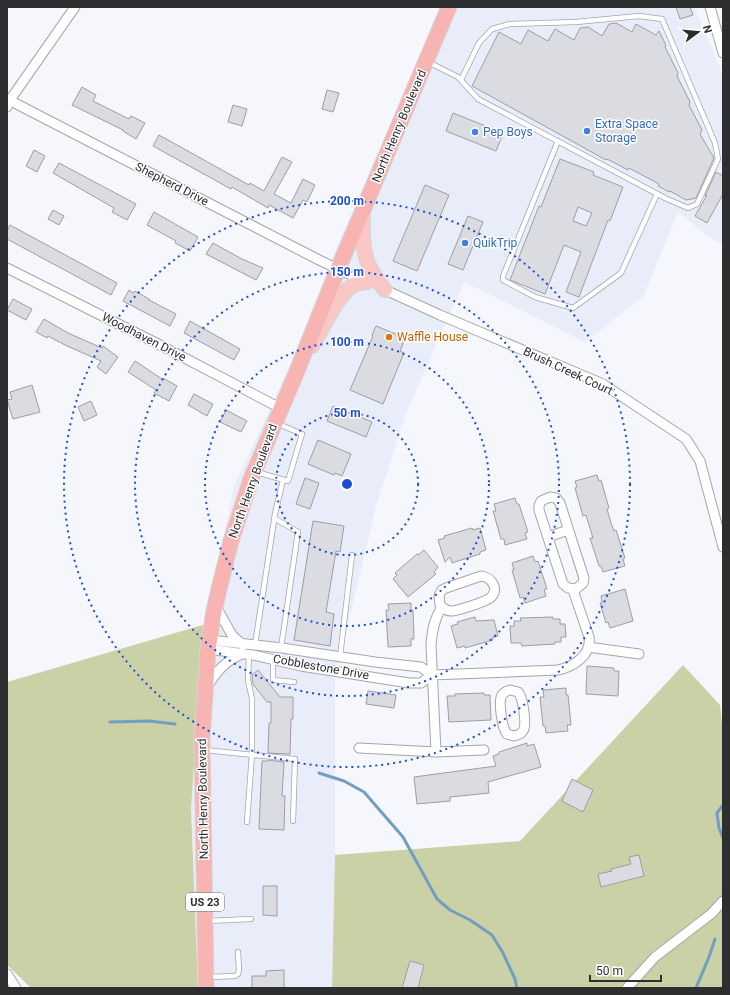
<svg xmlns="http://www.w3.org/2000/svg" width="730" height="995" viewBox="0 0 730 995" font-family="Roboto,sans-serif">
<style>
.built{fill:#e9edfa}
.green{fill:#cad1a7}
.lines{fill:none;stroke-linecap:round;stroke-linejoin:round}
.stream{stroke:#739dc1;stroke-width:3}
.building{fill:#dadce2;stroke:#9c9ea3;fill-rule:evenodd}
.service-casing{stroke:#a4a6ab;stroke-width:6}
.minor-casing{stroke:#a4a6ab;stroke-width:11}
.primary-casing{stroke:#d5d5d6;stroke-width:16}
.trunk-casing{stroke:#d5d5d6;stroke-width:17}
.service{stroke:#fff;stroke-width:4.5}
.minor{stroke:#fff;stroke-width:9}
.primary{stroke:#f9c7c5;stroke-width:14}
.trunk{stroke:#f7b4b2;stroke-width:15}
.ring{fill:none;stroke:#1d4ed8;stroke-width:2;stroke-dasharray:2 4}
.shop-dot{fill:#3f7fe0;stroke:#fff;stroke-width:1.5}
.food-dot{fill:#e8710a;stroke:#fff;stroke-width:1.5}
.labels{text-anchor:middle;stroke-width:3;stroke-linejoin:round;paint-order:stroke}
.shield{fill:#fff;stroke:#6c6d6e;stroke-width:1}
.shield-label{font-size:11px;font-weight:bold;fill:#2d2e30}
.shop-label{font-size:12px;fill:#366cbe;stroke:#fff;text-anchor:start}
.street-label{font-size:12px;fill:#2d2e30;stroke:#fff}
.food-label{font-size:12px;fill:#c56008;stroke:#fff;text-anchor:start}
.centre{fill:#1d4ed8;stroke:#fff;stroke-width:2}
.ring-label{font-size:12px;text-anchor:middle;font-weight:bold;fill:#1d4ed8;stroke:#fff;stroke-width:3;stroke-linejoin:round;paint-order:stroke}
</style>
<rect width="100%" height="100%" fill="#f5f7fd"/>
<path class="built" d="M442,7H694L723,75V245L709,237L678,212L643,297L585,342L464,282L405,416L376,506L335,679V855L332,988H198L191,809L202,644L234,486L290,365L338,244L412,81Z"/>
<path class="green" d="M206,624L202,644L191,809L198,988H31L7,965V682Z
M683,665L720,705L723,732V988H332L335,855L520,841Z"/>
<g class="lines">
<path class="stream" d="M110,722L149,721L175,724
M319,773L344,781L364,792L403,837L437,899L450,910L470,920L492,935L503,953L515,979L517,988
M723,805L717,813L719,828L723,838
M696,988L709,957L715,939"/>
</g>
<path class="building" d="M676,7H690L693,15L680,19Z
M616,23L632,32L636,24L656,35L659,31L666,45L665,47L678,73L677,76L690,102L689,105L702,130L700,134L714,158L696,198L686,200L670,191L669,192L658,186L659,184L629,168L628,170L607,159L606,160L472,86L499,32L521,44L528,30L548,41L555,29L574,40L580,28L588,27L602,36L609,24Z
M82,87L96,95L93,101L129,119L131,116L145,123L136,139L123,131V130L72,105Z
M327,90L339,93L333,112L322,109Z
M233,105L247,109L242,126L228,122Z
M453,113L503,133L496,151L446,131Z
M159,135L249,185L250,183L264,191L282,157L292,162L274,194L291,203L303,179L315,185L307,202L303,200L293,218L269,205L268,208L232,187L231,189L153,146Z
M34,150L45,156L37,172L26,166Z
M560,159L594,172L593,175L623,187L610,221L608,220L579,297L566,292L581,252L564,245L545,294L510,280L539,206L541,207ZM578,207L592,213L586,226L573,221Z
M59,163L136,204L127,220L112,212L114,208L53,173Z
M716,172L723,176V194L707,223L695,216L707,195L705,196Z
M425,185L449,195L417,271L393,261Z
M53,210L64,216L59,225L48,219Z
M154,212L198,237L190,251L175,243L176,241L147,225Z
M468,216L483,222L463,270L448,264Z
M10,225L117,283L111,295L7,239V231Z
M213,243L242,259L263,268L256,280L206,254Z
M129,290L133,293L135,291L149,299V300L176,314L170,326L123,301Z
M13,299L32,309L26,320L7,310Z
M44,319L68,333L102,348L103,346L118,357L106,374L97,367L101,361L65,345L48,336L47,338L36,332Z
M190,321L240,349L234,360L184,333Z
M376,326L405,338L400,351L404,353L383,404L350,390L373,336L372,335Z
M135,361L162,379L163,378L177,386L169,401L154,393L156,390L128,372Z
M32,385L40,412L13,419L7,400L12,399L10,392Z
M194,394L213,404L207,416L188,405Z
M91,401L97,415L84,421L78,407Z
M333,406L372,422L366,437L327,421Z
M226,410L247,421L241,432L220,422Z
M318,440L351,454L342,476L335,473L334,475L308,464Z
M597,475L599,481L601,480L609,508L607,509L611,523L614,531L616,530L625,558L623,559L625,566L603,572L601,566H599L590,538H593L586,515L583,516L575,488L577,487L575,481Z
M305,478L319,483L310,509L296,504Z
M515,498L517,504H519L528,532L525,533L527,539L505,545L504,539H501L493,511H496L494,504Z
M313,521L344,526L340,552L336,551L326,612L334,614L330,646L294,640Z
M472,528L473,530L480,528L486,550L480,552V554L452,563L450,557L445,562L438,540L445,538L444,536Z
M424,550L438,567L434,572L436,574L408,597L393,579L397,575L395,573L417,554L418,555Z
M533,556L535,562L538,561L547,589L544,590L546,596L525,603L523,597L520,598L512,570H514L512,563Z
M625,589L633,621L610,628L608,622L606,623L600,603H602L601,596Z
M411,603V610H413L414,639H411V646L388,647L386,610H389L388,604Z
M475,617L476,621L494,620L498,636L492,638L493,640L465,648V646L457,648L451,626L458,624L457,622Z
M553,617V619H560V624H565L566,637H561V642H555V644L522,646L521,643H511L510,626H514V621H521L520,618Z
M587,666L614,668V671H619L618,696L586,694Z
M258,670L280,697H293V719H291L290,754L268,753L269,723H271V702H267L253,684L252,675Z
M566,688V695H568L571,725H567L568,731L546,733L545,726H543L540,697H544L543,690Z
M368,691L396,695L394,708L366,704Z
M484,693V695H490L491,720L449,722L447,696H455V694Z
M527,743V746L534,744L541,767L488,782L489,793L450,797V801L417,804L414,777L496,766L493,756L499,754V752Z
M268,760L284,762L282,796H285L284,830L259,829L262,761H268Z
M572,779L593,790L583,812L562,801Z
M639,855L644,876L601,887L598,874L612,871L611,869L631,864L629,857Z
M263,886H277V916L263,915Z
M410,961L424,965L418,988H402Z
M284,970V988H252V976H266V971Z"/>
<g class="lines">
<g class="service-casing">
<path id="service" d="M428,62L458,77L478,99L665,198L688,208L697,204L718,159L715,143L662,19L639,16L576,22L510,24L492,29L479,43L461,80
M558,141L503,276V280L535,297L573,308L621,273L657,194
M256,472L288,481L302,434L276,423
M274,518L298,532L281,648
M255,645L275,514L283,480
M340,657L352,555
M273,659V680L294,682
M204,750L295,759L293,821
M247,822L252,754V699L248,680L249,654
M207,921L251,919
M209,977L235,976L238,974L239,970L238,952"/>
</g>
<g class="minor-casing">
<path id="minor" d="M710,7L723,53
M7,99L319,260L366,282
M7,107L10,100L75,7
M7,268L158,344L280,408
M381,288L440,315L603,384L686,439L700,461L723,547
M550,497L556,498L560,503L584,578L583,583L576,589L568,588L563,584L539,510V506L541,501Z
M548,537L568,530
M481,576C492,577 500,590 490,598C485,602 457,611 451,611C446,611 443,608 440,605L439,595L442,590L446,588Z
M215,605L232,635L243,645
M210,640L282,648L375,662L421,667L432,675
M588,647L639,654
M208,649L253,655L301,666L409,683H421L432,675L558,670C573,667 592,655 589,637L573,590
M207,687C217,671 224,662 242,654
M510,690L518,692C523,697 527,725 523,731C521,734 518,735 514,736L507,734C502,728 498,701 502,695C504,692 506,691 510,690Z
M359,748L436,752L484,750
M436,752L431,645C432,631 434,619 442,607
M7,974L16,988
M627,988L655,957L711,914L723,901"/>
</g>
<g class="primary-casing">
<path id="primary" d="M363,212C362,246 362,263 385,290
M312,346C322,330 337,296 352,286C356,283 362,283 367,282"/>
</g>
<g class="trunk-casing">
<path id="trunk" d="M206,988L202,740L208,649L214,611L220,585L231,541L251,479L295,376L338,269L449,7"/>
</g>
<use href="#service" class="service"/>
<use href="#minor" class="minor"/>
<use href="#primary" class="primary"/>
<use href="#trunk" class="trunk"/>
</g>
<g class="ring">
<circle cx="347" cy="484" r="71"/>
<circle cx="347" cy="484" r="142"/>
<circle cx="347" cy="484" r="212"/>
<circle cx="347" cy="484" r="283"/>
</g>
<g class="shop-dot">
<circle cx="587" cy="131" r="4"/>
<circle cx="475" cy="132" r="4"/>
<circle cx="465" cy="243" r="4"/>
</g>
<circle class="food-dot" cx="389" cy="337" r="4"/>
<g class="labels">
<rect class="shield" x="186" y="893" width="38" height="18" rx="3"/>
<g class="shield-label">
<text x="205" y="906">US 23</text>
</g>
<g class="shop-label">
<text x="595" y="128">Extra Space<tspan x="595" dy="14">Storage</tspan></text>
<text x="483" y="136">Pep Boys</text>
<text x="473" y="247">QuikTrip</text>
</g>
<g class="street-label">
<text transform="translate(399 126) rotate(-67)" y="4">North Henry Boulevard</text>
<text transform="translate(172 184) rotate(27)" y="4">Shepherd Drive</text>
<text transform="translate(144 337) rotate(27)" y="4">Woodhaven Drive</text>
<text transform="translate(568 371) rotate(25)" y="4">Brush Creek Court</text>
<text transform="translate(253 481) rotate(-70)" y="4">North Henry Boulevard</text>
<text transform="translate(321 667) rotate(10)" y="4">Cobblestone Drive</text>
<text transform="translate(203 799) rotate(-91)" y="4">North Henry Boulevard</text>
</g>
<g class="food-label">
<text x="397" y="341">Waffle House</text>
</g>
</g>
<circle cx="347" cy="484" r="6" class="centre"/>
<g class="ring-label">
<text x="347" y="205">200 m</text>
<text x="347" y="276">150 m</text>
<text x="347" y="346">100 m</text>
<text x="347" y="417">50 m</text>
</g>
<rect width="730" height="995" fill="none" stroke="#2d2e30" stroke-width="16"/>
<g transform="translate(698 32) rotate(74)" stroke="#ffffff" stroke-width="3" paint-order="stroke">
<path d="M0-3L7 15L0 10L-7 15Z" fill="#2d2e30"/>
<text y="-6" font-size="11" font-weight="bold" text-anchor="middle" fill="#2d2e30">N</text>
</g>
<path d="M590 975v6h71v-6" fill="none" stroke="#2d2e30" stroke-width="2"/>
<text x="596" y="975" font-size="12" fill="#2d2e30" stroke="#ffffff" stroke-width="3" paint-order="stroke">50 m</text>
</svg>
